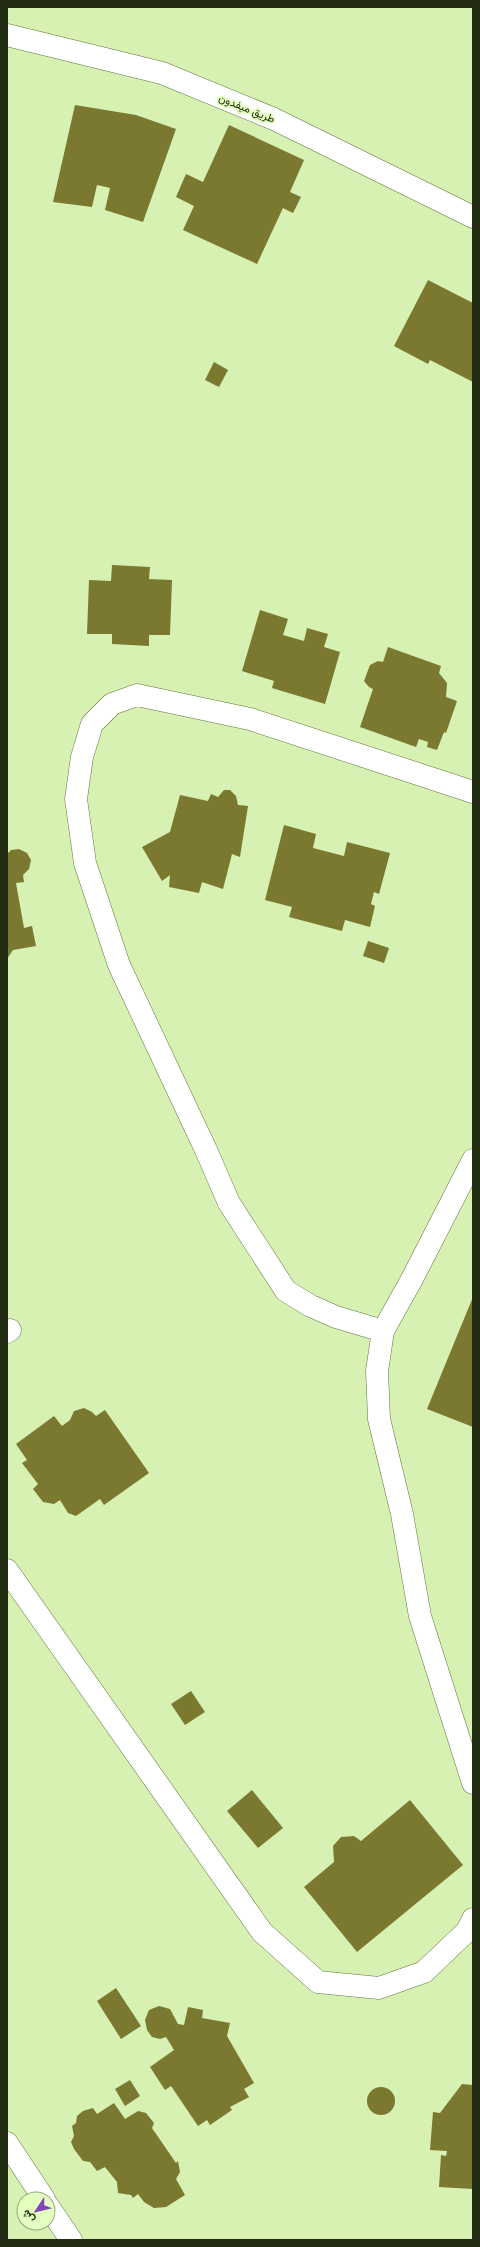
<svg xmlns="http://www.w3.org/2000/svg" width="480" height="2247" viewBox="0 0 480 2247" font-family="'Public Sans',Vazirmatn,sans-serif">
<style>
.building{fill:#7b7830}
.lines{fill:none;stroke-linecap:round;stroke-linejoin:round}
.street-casing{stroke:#60773d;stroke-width:23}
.primary-casing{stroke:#60773d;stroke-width:23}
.street{stroke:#fff;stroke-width:22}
.primary{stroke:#fff;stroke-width:22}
.labels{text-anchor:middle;stroke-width:4;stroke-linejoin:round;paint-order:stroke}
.street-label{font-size:11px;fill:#222c13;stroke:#e3ffbf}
</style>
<rect width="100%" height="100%" fill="#d6f1b2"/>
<path class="building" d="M75,105L136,115L176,129L143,222L105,210L110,188L97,185L92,207L53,202Z
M229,125L304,160L290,192L301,197L293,213L283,208L257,264L183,230L194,206L176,197L186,174L203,182Z
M428,280L473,303V382L430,360L428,364L394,346Z
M214,362L228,370L219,387L205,380Z
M112,565L150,567L149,579L172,580L170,635H149V646L112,644V634H87L89,580L111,581Z
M260,610L288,619L283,635L304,641L307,628L328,634L324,647L340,652L325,704L272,688L274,681L242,671Z
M388,647L441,666L439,673L447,683L446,697L457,701L446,733L444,732L437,750L427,747L428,742L419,739L416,747L360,727L373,689L369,687L364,681L370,665L378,661L383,662Z
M224,790H230L236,796L238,805L248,806L240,857L232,854L223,889L202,882L199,893L169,887L170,875L162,881L142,847L170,832L180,795L208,801L211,794L218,797Z
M284,825L316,834L313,848L344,856L347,842L390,853L379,894L374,892L371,904L375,906L370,927L345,920L342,931L289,917L292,907L265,900Z
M19,849L27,853L31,860L29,869L23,875L24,882L16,883L24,928L32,926L36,946L13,950L7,959V854L11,850Z
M368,941L389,948L384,963L363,956Z
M473,1297V1427L427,1409Z
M84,1408L92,1412L96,1416L105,1410L149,1473L104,1505L100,1499L76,1516L68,1513L60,1500L54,1504L43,1502L33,1489L38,1484L22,1463L27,1460L16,1444L54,1416L62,1426L70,1420L74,1411Z
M191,1691L205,1712L185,1725L171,1704Z
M252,1790L283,1828L258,1848L227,1811Z
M410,1800L463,1865L357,1952L304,1887L334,1862L333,1846L341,1837L354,1836L361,1841Z
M116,1988L141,2026L121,2039L97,2001Z
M159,2006L170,2009L178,2024L184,2025L188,2007L203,2010L202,2018L230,2023L227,2036L254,2083L244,2089L249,2097L230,2107L232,2110L210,2125L207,2120L198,2126L171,2086L165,2090L150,2067L174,2050L166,2037L160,2039L152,2037L147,2030L145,2020L149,2010Z
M130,2080L140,2096L125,2106L115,2089Z
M462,2084L473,2085V2189L439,2187L441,2155L446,2156L447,2151L430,2150L433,2112L440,2113Z
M367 2101a14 14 0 1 1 28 0a14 14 0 1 1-28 0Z
M114,2103L125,2119L138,2111L146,2113L154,2123L152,2128L176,2163L178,2161L180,2172L176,2179L185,2195L166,2207L154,2208L144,2202L138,2194L133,2198L131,2195L118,2193L117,2182L105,2167L97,2171L90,2162L83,2161L74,2149L71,2142L74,2136L72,2126L76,2123L77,2116L83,2111L93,2108L97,2114Z"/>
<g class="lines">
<g class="street-casing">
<path id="street" d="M473,1160L412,1279L383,1331L377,1371L379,1419L402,1514L420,1616L473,1783
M383,1331L336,1317L311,1306L286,1291L229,1203L206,1150L119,965L85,863L76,799L82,757L92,724L112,704L137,695L250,719L473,792
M7,1332L10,1330
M7,1570L262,1932L318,1982L379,1988L424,1972L467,1931L473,1919
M7,2143L44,2199
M48,2206L71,2240"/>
</g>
<g class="primary-casing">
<path id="primary" d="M7,35L162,73L274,119L473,217"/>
</g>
<use href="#street" class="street"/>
<use href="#primary" class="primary"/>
</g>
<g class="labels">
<g class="street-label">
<text transform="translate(247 108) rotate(22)" y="4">طريق ميفدون</text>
</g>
</g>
<rect width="480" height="2247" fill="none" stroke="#222c13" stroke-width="16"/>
<g transform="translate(36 2211) rotate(235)"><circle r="19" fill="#e3ffbf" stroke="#96ab7a"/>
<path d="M0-3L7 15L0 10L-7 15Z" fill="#8544b9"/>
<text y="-6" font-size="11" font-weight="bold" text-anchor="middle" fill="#222c13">ش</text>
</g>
</svg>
